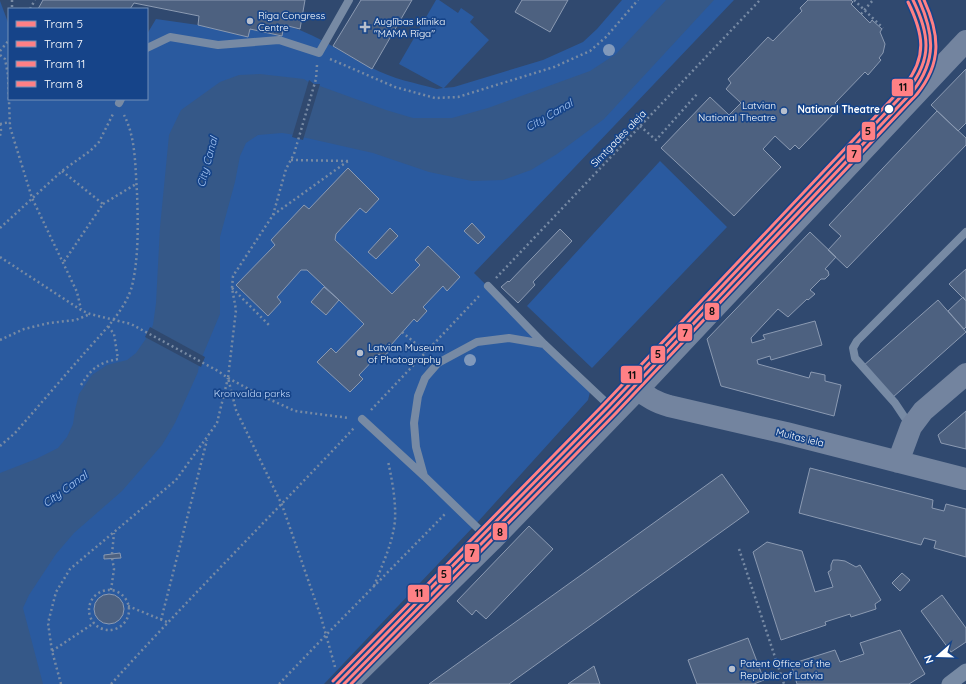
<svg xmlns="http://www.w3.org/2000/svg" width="966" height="684" viewBox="0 0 966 684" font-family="Quicksand,sans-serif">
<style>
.green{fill:#2a5a9f}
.water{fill:#355888}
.pier{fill:#30496f}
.building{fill:#4d6180;stroke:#8b9ab2}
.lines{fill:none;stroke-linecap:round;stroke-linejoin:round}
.path{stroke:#778aa4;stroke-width:2.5;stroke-dasharray:2 3;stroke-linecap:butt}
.lane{stroke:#778aa4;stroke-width:8}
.street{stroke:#778aa4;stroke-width:15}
.secondary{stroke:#73849f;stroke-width:22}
.tram-1-casing{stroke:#164489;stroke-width:6}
.tram-2-casing{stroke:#164489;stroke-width:6}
.tram-3-casing{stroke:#164489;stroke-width:6}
.tram-4-casing{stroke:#164489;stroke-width:6}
.tram-1{stroke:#ff8085;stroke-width:3}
.tram-2{stroke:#ff8085;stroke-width:3}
.tram-3{stroke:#ff8085;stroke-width:3}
.tram-4{stroke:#ff8085;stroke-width:3}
.tree{fill:#8199bb}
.poi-dot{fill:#b7bfcd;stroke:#164489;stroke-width:1.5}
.stop-dot{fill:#fff;stroke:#164489;stroke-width:1.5}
.labels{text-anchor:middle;stroke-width:3.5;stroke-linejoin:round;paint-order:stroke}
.poi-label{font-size:10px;fill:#fff;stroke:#164489;text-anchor:start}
.stop-label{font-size:10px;font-weight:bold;fill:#fff;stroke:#164489;text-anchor:end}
.street-label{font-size:10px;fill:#fff;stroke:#164489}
.park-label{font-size:10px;fill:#c4dafa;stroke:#164489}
.water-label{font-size:11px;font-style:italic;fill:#a9c9f6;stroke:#164489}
.line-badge{stroke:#164489;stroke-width:1.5}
.pale-badge-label{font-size:11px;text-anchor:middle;font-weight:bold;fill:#111}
</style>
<rect width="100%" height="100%" fill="#30496f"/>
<path class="green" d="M436,0H439L458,13L461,8L474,17L470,22L489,40L444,88L454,87L543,60L583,42L597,29L622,0H734L474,273L591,388L588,400L475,525L324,684H0V1L9,25V99H147V34L156,19L198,25L248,37L250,29L282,36L284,25C316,33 343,54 372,68C393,79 415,83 437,89L443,88L399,64Z
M660,161L727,227L592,368L527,306Z"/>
<path class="water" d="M666,0H714L604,119L557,154L531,170L503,180L472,181L429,172L373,153L289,134L282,133L258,135L246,143L240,156L235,182L220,237V314L199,364L198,372L175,423L162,445L122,491L74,533L56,554L29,595L23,608L43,684H0V473L36,459L58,448L67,437L73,424L75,410L79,394L92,375L107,365L127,360L136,353L147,337L153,325L156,303L160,227L169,135L181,110L220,82L239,75L260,74L304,79L314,86L317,85L386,110L413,118H452L488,108L590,71L616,54Z"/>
<path class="pier" d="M309,80L314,84H320L303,140L292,137Z
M150,327L205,357L201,367L145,337Z"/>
<path class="building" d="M43,0H305L300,29L284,25L282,36L250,29L248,37L198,25L199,16L134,3L130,9H38Z
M361,0H412L372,69L333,46Z
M522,0H568L550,32L515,12Z
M808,0H851L853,2L851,4L870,23L872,20L882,29L880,32L885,44L883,53L879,58L881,60L868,75L865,72L835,103L840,107L799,149L795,145L790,150L775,136L763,149L781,167L734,216L661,148L710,97L729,115L741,103L726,89L731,83L728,79L768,37L773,41L802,11L800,8Z
M966,69V123L958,131L931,105Z
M937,111L966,138V145L847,268L828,250L841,236L829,225Z
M348,168L379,199L366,213L360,208L336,234L335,240L392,294L420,265L415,260L428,246L460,277L447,291L443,286L423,307L427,311L417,322L414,319L391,345L393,348L383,357L379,354L359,375L363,379L350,392L317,362L331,348L336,353L364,324L339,300L307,270H301L277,297L281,302L268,316L236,285L275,245L271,240L304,205L309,209Z
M472,223L485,237L478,244L464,231Z
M390,228L398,236L376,259L368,252Z
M560,229L572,241L533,282L535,285L518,303L501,287L508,281L509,282Z
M810,232L836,257L825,269L828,271L829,275L825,279H821L810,290L815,294L808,300L807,299L788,317L778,309L751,338L752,343L765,339L763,335L815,321L822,345L771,360L770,356L757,360L758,364L809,378L811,372L825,375V381L841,385L834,416L721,386L707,339Z
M966,269V301L949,284Z
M324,287L339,300L326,315L311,302Z
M963,297L966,301V327L964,329L948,311Z
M938,300L966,332L892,398L863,366Z
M966,411V449L941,443L938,435Z
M810,468L933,500L932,508L944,511L946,504L966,509V557L934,548L936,541L924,538L921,545L799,513Z
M722,474L749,512L509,684H429Z
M529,526L553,549L486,619L476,610L472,615L457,601Z
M767,542L802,551L815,592L833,587L828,572L831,570V565L833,560H838L845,561L856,567L860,565L881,600L875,604L876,609L851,617L850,614L825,622L826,625L781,640L753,552Z
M120,553L121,558L104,559V555Z
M902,573L910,580L900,591L892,583Z
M94 609a15 15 0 1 1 30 0a15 15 0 1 1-30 0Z
M942,595L966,628V642L951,652L921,611Z
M900,630L925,674L909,684H797L791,664L835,650L840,662L864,654L860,643Z
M748,638L764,680L754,684H697L688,660Z
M594,666L600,684H568Z"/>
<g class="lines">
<path class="path" d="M12,0V9
M854,0L883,28
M30,9L35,0
M861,14L873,0
M0,51L9,40
M0,55L5,59L8,75L10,127L32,198L77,292L81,309
M330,59L395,87L435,98L458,97L554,67L590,51L606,37L638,0
M0,124L1,130L0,136
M0,124L10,122
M640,126L656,140L698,93
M291,160L348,161
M62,171L103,204L63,263
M103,204L136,184
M273,215L286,169L294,154L316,79L317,65
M0,228L62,171L90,151L99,142L113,114
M0,257L81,310L90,314L131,324L218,371L228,378L260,395L295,411L349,418
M496,278L760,0
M232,288L270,326
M402,332L426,352
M0,340L24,329L49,323L76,320L90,314
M81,385C92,368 98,363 118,359L114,334L108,326
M371,410L479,296
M0,446L15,433C37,408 59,382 81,357C98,337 125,312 132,286C139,257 138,222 137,192C135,166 136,138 124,115
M739,549L784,684
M112,554L114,533
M374,586C382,565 393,543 395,520C396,500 392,480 388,461
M111,590L114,569L112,558
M89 610a20 20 0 1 1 40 0a20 20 0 1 1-40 0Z
M128,606L167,622
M161,620L207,440
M52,651L94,623
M335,667L321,617L282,505L236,410L228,378L236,310L232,288L233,276L273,215L348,161
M61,684L52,651L48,623L56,592L70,569L176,480L217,423L228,378
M111,684C190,597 273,514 354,428
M279,684L326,635L445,514"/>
<path class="lane" d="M147,48L170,37L218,45L279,40L319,53L349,0
M119,103L121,99
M488,286L544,344
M362,419L424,476L490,540
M911,427L895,403L855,358L853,348L857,341L966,232
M424,476L416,447L414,423L418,396L425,378L438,363L477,342L509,338L544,344L615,411"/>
<path class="street" d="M949,684L966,671"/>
<path class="secondary" d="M638,389C648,398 656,402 669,406L786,433L966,479
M898,462L911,427L923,411L966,374
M346,684L491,541L638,389L966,41"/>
<g class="tram-1-casing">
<path id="tram-1" d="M337,684L609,406L909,88C933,58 929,33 913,0"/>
</g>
<g class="tram-2-casing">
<path id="tram-2" d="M344,684L613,409L913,91C937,60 934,34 919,0"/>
</g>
<g class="tram-3-casing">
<path id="tram-3" d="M333,681L605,403L905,85C928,56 923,33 908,2"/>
</g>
<g class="tram-4-casing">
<path id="tram-4" d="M351,684L616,413L917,94C942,63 940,35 924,0"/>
</g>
<use href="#tram-1" class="tram-1"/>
<use href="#tram-2" class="tram-2"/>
<use href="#tram-3" class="tram-3"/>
<use href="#tram-4" class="tram-4"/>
</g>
<g class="tree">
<circle cx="609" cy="50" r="6"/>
<circle cx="470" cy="360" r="6"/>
</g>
<g class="poi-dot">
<circle cx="250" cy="21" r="4"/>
<path d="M363 21h4v4h4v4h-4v4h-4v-4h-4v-4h4z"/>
<circle cx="784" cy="111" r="4"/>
<circle cx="360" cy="353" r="4"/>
<circle cx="732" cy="669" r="4"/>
</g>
<circle class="stop-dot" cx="889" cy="109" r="5"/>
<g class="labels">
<g class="poi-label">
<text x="258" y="19">Riga Congress<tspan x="258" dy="12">Centre</tspan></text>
<text x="374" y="25">Auglības klīnika<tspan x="374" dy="12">"MAMA Rīga"</tspan></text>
<text x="776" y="109" text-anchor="end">Latvian<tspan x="776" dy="12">National Theatre</tspan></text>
<text x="368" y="351">Latvian Museum<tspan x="368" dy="12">of Photography</tspan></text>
<text x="740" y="667">Patent Office of the<tspan x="740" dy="12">Republic of Latvia</tspan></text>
</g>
<g class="stop-label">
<text x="880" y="113">National Theatre</text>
</g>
<g class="street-label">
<text transform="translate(618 138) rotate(-46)" y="4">Simtgades aleja</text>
<text transform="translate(800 437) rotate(14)" y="4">Muitas iela</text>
</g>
<g class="park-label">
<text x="252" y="397">Kronvalda parks</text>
</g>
<g class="water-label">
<text transform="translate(549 115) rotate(-30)" y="4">City Canal</text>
<text transform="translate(207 162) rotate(-75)" y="4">City Canal</text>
<text transform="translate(65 489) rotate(-36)" y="4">City Canal</text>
</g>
</g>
<g class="line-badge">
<rect x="891" y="78" width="23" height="19" rx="4" fill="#ff8085"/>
<rect x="861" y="121" width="15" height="20" rx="4" fill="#ff8085"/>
<rect x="846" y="144" width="16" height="19" rx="4" fill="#ff8085"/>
<rect x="704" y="302" width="16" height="19" rx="4" fill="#ff8085"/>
<rect x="677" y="323" width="16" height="19" rx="4" fill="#ff8085"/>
<rect x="650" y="345" width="16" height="19" rx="4" fill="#ff8085"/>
<rect x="620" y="365" width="23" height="19" rx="4" fill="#ff8085"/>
<rect x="492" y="522" width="16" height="19" rx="4" fill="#ff8085"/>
<rect x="464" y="543" width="16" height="20" rx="4" fill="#ff8085"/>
<rect x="437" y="565" width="15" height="19" rx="4" fill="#ff8085"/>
<rect x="407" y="584" width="23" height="19" rx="4" fill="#ff8085"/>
</g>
<g class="pale-badge-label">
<text x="903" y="91">11</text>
<text x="868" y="135">5</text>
<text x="854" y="158">7</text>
<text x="712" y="315">8</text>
<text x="685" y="337">7</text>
<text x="658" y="358">5</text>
<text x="632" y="379">11</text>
<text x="500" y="536">8</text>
<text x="472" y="557">7</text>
<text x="444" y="578">5</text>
<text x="419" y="597">11</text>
</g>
<rect x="8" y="8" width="140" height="92" fill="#164489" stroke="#738fb8"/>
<rect x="16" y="21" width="20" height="6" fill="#ff8085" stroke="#738fb8"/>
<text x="44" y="28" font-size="12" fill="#ffffff">Tram 5</text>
<rect x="16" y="41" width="20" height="6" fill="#ff8085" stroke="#738fb8"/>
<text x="44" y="48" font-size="12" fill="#ffffff">Tram 7</text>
<rect x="16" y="61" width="20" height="6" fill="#ff8085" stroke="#738fb8"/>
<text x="44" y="68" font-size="12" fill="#ffffff">Tram 11</text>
<rect x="16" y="81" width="20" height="6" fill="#ff8085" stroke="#738fb8"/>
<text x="44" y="88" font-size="12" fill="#ffffff">Tram 8</text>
<g transform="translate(938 656) rotate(250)" stroke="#164489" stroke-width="3" paint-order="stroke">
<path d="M0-3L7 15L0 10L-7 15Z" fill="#ffffff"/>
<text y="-6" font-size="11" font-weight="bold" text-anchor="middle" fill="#ffffff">N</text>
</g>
</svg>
